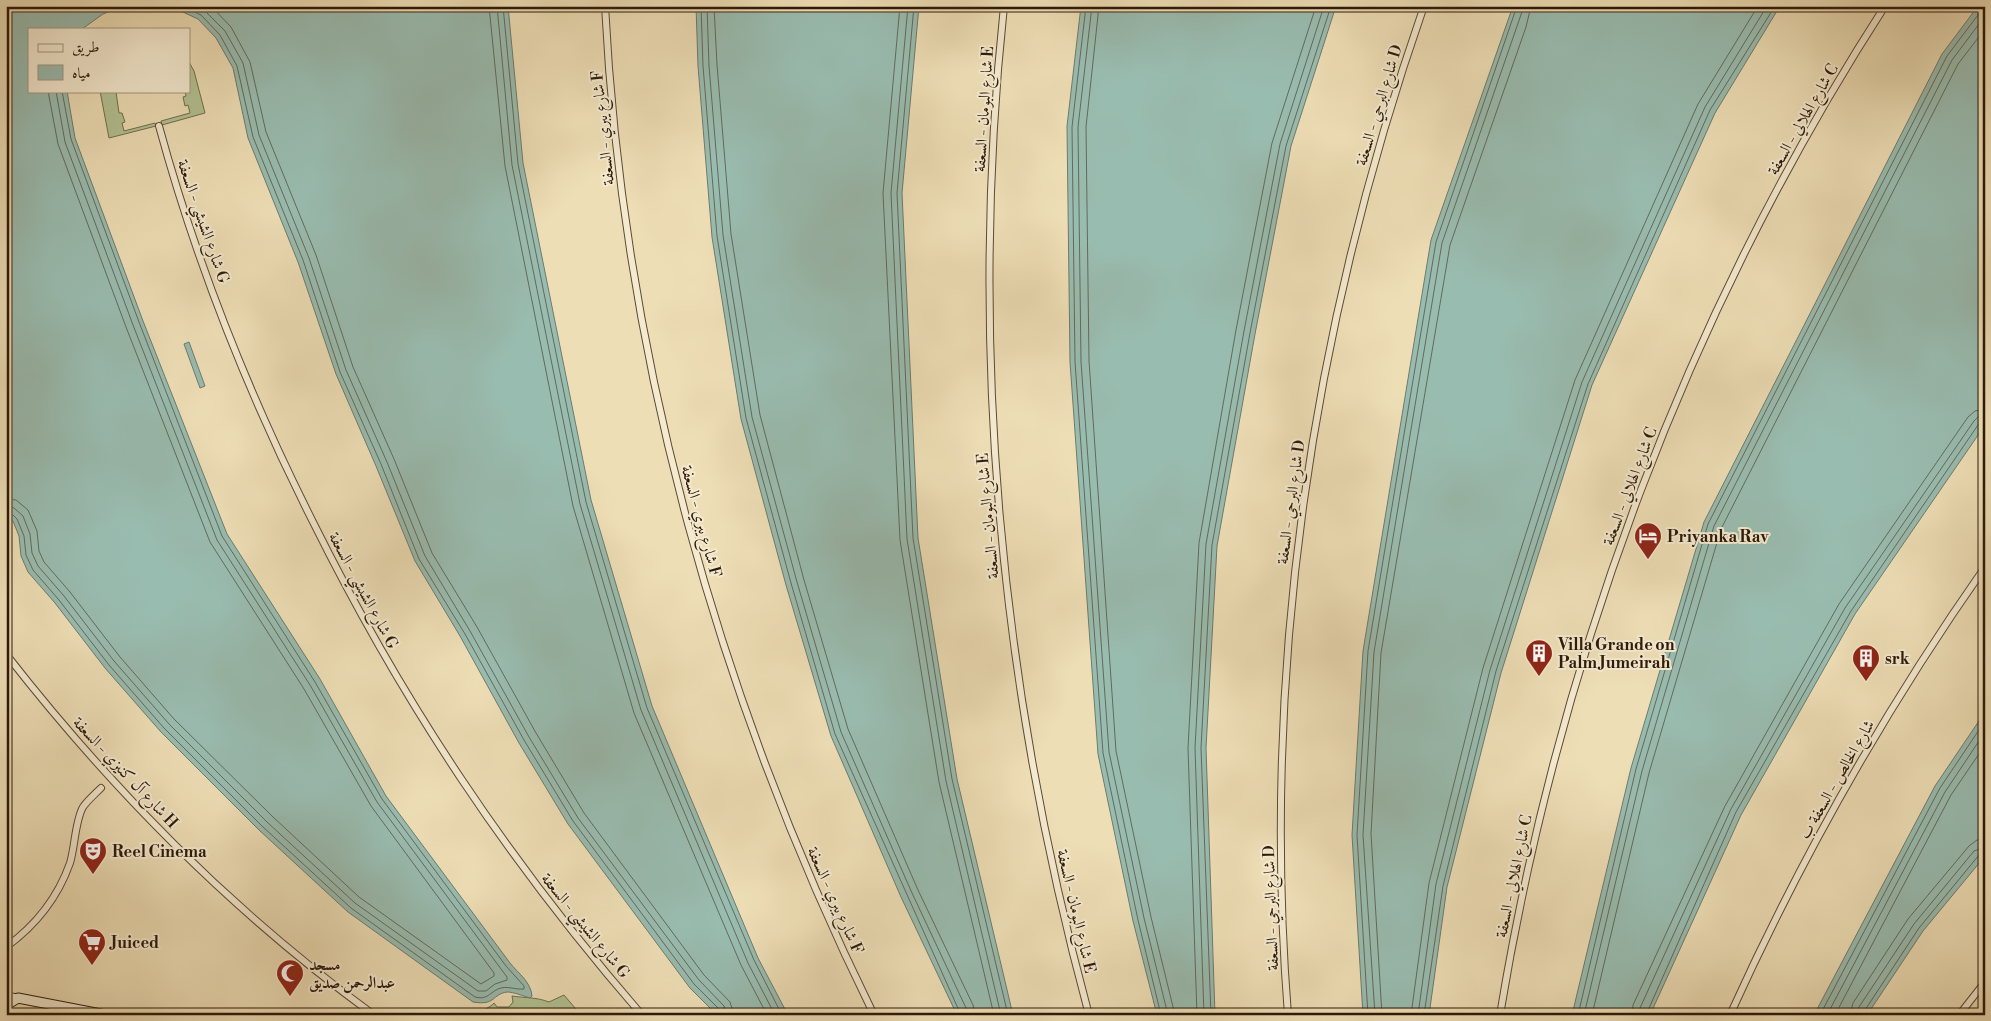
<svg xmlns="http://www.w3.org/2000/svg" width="1991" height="1021" viewBox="0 0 1991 1021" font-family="'Libre Bodoni',Amiri,serif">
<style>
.green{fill:#b3c293;stroke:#706e4e}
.water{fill:#99bcb0;stroke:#6d7b6d}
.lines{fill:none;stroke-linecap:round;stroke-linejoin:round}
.shore{stroke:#626a5c;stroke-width:1}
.secondary-tunnel{stroke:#c7b793;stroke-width:9;stroke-dasharray:9 4.5;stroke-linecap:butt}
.street-casing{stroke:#5c4a34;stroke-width:8}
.secondary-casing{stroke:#2c1909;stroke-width:11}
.street{stroke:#f4ead0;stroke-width:6}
.secondary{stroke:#f4ead0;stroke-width:9}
.labels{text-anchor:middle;stroke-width:4;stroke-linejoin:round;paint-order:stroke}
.street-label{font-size:16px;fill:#2c1909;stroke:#f4ead0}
.poi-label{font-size:16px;font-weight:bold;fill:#2c1909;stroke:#f4ead0;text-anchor:start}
</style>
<rect width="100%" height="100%" fill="#eedeb6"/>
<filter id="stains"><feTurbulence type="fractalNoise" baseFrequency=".004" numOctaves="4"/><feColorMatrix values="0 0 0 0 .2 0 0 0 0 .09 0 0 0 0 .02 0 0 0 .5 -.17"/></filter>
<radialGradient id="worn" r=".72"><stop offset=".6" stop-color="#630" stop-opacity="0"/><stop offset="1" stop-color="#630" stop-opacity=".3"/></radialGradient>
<path class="green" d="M189,62L194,71L205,113L162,125L161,121L190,113L188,105L185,106L183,97L186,96L185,91H189Z
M100,91L116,92L119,113H122L125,122L122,123L124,131L155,123L156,126L109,138Z
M564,995L581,1015H478C481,1010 490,1008 494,1003L497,1007H509L513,1002L512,996C525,998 536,997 549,1002Z"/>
<path class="water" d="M6,6H123L103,14L82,29H29V91H67L75,138L143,321L227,534L320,679L386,796L510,963C518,973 531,982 532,996L530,998C523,996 514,992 507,992C492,994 496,1006 473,1002L348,912L259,830L161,732L105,668L55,603L28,572L21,556L19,536L13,521L6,516Z
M170,6H508L523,163L591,500L652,706L758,958L788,1015H717L690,988L568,824L519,743L460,636L415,561L376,466L336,374L298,262L248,138L233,68L216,38L198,19Z
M696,6H919L902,193L918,538L957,779L1013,1015H957L901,897L831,736L786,585L741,419L712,237L698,66Z
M1081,6H1336L1291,146L1255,334L1217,546L1206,748L1215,1015H1157L1133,921L1098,754L1070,362L1067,126Z
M1513,6H1780L1715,113L1592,385L1501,673L1447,887L1429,1015H1363L1352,835L1363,651L1431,240Z
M1978,6H1985V425L1855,614L1741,815L1650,1015H1572L1631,768L1704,522L1942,54Z
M189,342L205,386L200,388L184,344Z
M1985,712V856L1923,931L1867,1015H1814L1935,786Z"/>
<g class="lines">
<path class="shore" d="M182,6L201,15L220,35L237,66L253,137L303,260L340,372L381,464L419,559L465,634L524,740L573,821L694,984L719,1009L720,1015
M196,6L205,11L225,31L243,63L259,135L309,258L346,370L387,462L425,556L470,631L529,737L578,818L699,980L724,1006L726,1015
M211,6L231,27L250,62L266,132L316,255L353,367L394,459L432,553L477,627L536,733L584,813L704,975L730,1002L734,1015
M489,6L505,166L573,506L634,713L741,965L767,1015
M497,6L512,165L580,504L641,710L748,963L775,1015
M503,6L518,164L586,502L647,708L754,960L782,1015
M701,6L703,66L717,236L746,418L791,583L835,734L961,1015
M707,6L709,66L723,235L752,417L797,582L841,732L912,893L966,1008L967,1015
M714,6L717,65L731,234L760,415L804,580L848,729L918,890L973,1005L975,1015
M900,6L883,193L900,540L939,782L994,1015
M908,6L891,193L907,539L946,781L1001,1015
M914,6L897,193L913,538L952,779L1008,1015
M1086,6L1072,127L1075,362L1103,753L1138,920L1161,1015
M1092,6L1078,127L1081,362L1109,752L1144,918L1168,1015
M1099,6L1086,127L1089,361L1116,751L1151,917L1175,1015
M6,499L16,500L28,510L37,531L39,551L44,562L70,592L120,657L174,719L272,816L359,897L481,984L494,976V973L371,806L304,689L210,542L126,327L58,144L48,91
M6,506L14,508L23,516L30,534L32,553L38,566L64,596L114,661L169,724L267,822L355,903L478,991H486L495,984L507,980V977L377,802L310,685L217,540L133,325L65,142L56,91
M6,512L11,513L17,519L24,536L26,555L33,570L59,600L109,665L164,728L262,826L351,908L475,997C487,1000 488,994 498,989C507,985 515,990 524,989V986L506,966L382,799L315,682L222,536L139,322L71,139L62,91
M1197,1015L1188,748L1199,543L1236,330L1272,143L1316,6
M1204,1015L1195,748L1206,544L1244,331L1280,144L1324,6
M1211,1015L1201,748L1212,545L1250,333L1286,146L1331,6
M1368,1015L1357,835L1368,651L1436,242L1517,6
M1375,1015L1363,835L1374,652L1442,243L1524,6
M1382,1015L1371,834L1381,653L1450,245L1526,27L1531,6
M1411,1015L1429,883L1483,668L1575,380L1698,104L1758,6
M1418,1015L1436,884L1490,670L1582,382L1705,107L1767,6
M1424,1015L1443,886L1496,671L1588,384L1710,110L1775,6
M1578,1015L1636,769L1708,524L1947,56L1981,11L1982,6
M1584,1015L1642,771L1714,526L1952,60L1985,16
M1592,1015L1649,773L1721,529L1958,64L1985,29
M1632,1015L1633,1005L1725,806L1839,604L1968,417L1975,411L1985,409
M1639,1015L1640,1008L1731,809L1845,608L1974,421L1978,417L1985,416
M1646,1015L1736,812L1851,611L1978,425L1985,423
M1820,1015L1940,788L1985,721
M1827,1015L1945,792L1985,732
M1835,1015L1951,795L1985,745
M1850,1015L1853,1003L1908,919L1969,846L1977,840L1985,839
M1857,1015L1859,1007L1914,924L1974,851L1985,847
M1864,1015L1865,1010L1919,928L1979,855L1985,853"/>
<path class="secondary-tunnel" d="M6,1013L16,1015"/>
<g class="street-casing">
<path id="street" d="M605,6C623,357 719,701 874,1015
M1004,6C968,344 1000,687 1089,1015
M159,126C196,262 249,395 313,522C403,703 509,862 642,1015
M6,654C112,790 234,913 374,1015
M6,947C35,926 58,897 70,863C75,847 75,821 83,807C88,800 95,794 101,788
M6,995L18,998
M1288,1015C1261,673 1311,330 1424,6
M1500,1015C1559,657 1688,311 1885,6
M1730,1015C1801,858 1886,708 1985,567
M1959,1015L1985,982"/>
</g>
<g class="secondary-casing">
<path id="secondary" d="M6,1005L18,998L106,1015"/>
</g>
<use href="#street" class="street"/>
<use href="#secondary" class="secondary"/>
</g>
<defs>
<g id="hotel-pin" transform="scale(1.4375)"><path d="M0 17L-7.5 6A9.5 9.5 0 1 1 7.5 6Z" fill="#8f2418" stroke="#f4ead0"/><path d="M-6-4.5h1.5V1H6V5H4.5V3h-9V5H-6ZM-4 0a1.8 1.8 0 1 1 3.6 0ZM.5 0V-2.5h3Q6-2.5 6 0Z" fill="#fff"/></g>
<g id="building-pin" transform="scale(1.4375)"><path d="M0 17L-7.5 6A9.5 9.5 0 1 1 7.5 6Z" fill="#8f2418" stroke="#f4ead0"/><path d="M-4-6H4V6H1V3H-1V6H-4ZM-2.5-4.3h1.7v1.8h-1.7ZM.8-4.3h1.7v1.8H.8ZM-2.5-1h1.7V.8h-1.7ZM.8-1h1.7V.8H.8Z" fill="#fff"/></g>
<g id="theatre-pin" transform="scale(1.4375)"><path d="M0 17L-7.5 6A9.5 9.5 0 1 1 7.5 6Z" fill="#8f2418" stroke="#f4ead0"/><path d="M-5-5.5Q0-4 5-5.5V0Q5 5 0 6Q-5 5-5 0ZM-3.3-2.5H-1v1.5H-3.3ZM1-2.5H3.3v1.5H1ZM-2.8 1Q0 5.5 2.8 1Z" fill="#fff"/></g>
<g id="supermarket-pin" transform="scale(1.4375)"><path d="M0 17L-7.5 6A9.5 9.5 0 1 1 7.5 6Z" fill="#8f2418" stroke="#f4ead0"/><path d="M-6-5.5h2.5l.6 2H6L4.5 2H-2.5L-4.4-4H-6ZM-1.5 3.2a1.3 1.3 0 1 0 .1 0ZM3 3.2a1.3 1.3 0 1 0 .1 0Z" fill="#fff"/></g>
<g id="mosque-pin" transform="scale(1.4375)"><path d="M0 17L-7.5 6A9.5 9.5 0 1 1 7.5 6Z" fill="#8f2418" stroke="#f4ead0"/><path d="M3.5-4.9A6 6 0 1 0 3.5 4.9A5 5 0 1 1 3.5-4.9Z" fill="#fff"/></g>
</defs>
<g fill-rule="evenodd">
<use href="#hotel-pin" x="1648" y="536"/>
<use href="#building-pin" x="1539" y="653"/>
<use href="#building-pin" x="1866" y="658"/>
<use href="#theatre-pin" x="93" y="851"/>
<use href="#supermarket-pin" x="92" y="942"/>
<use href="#mosque-pin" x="290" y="973"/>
</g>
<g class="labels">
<g class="street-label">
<text transform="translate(1378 105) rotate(-73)" y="6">شارع البرحي - السعفة D</text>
<text transform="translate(983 109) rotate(-86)" y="6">شارع البومان - السعفة E</text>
<text transform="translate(1802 119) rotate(-60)" y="6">شارع الهلالي - السعفة C</text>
<text transform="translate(602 128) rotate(-96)" y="6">شارع يبري - السعفة F</text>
<text transform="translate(204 221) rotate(71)" y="6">شارع الشيشي - السعفة G</text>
<text transform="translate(1629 486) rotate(-69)" y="6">شارع الهلالي - السعفة C</text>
<text transform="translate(1290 502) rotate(-82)" y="6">شارع البرحي - السعفة D</text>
<text transform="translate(987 516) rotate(-95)" y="6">شارع البومان - السعفة E</text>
<text transform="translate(702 521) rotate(75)" y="6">شارع يبري - السعفة F</text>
<text transform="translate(364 590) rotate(62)" y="6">شارع الشيشي - السعفة G</text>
<text transform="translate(126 772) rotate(47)" y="6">شارع آل كنيزي - السعفة H</text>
<text transform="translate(1836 779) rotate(-60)" y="6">شارع الخالص - السعفة ب</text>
<text transform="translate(1513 876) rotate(-78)" y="6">شارع الهلالي - السعفة C</text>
<text transform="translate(836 900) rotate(66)" y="6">شارع يبري - السعفة F</text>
<text transform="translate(1270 908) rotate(-92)" y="6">شارع البرحي - السعفة D</text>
<text transform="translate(1077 911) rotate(77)" y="6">شارع البومان - السعفة E</text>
<text transform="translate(586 925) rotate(51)" y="6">شارع الشيشي - السعفة G</text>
</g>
<g class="poi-label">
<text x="1667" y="542">Priyanka Rav</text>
<text x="1558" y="650">Villa Grande on<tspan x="1558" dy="18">Palm Jumeirah</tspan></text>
<text x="1885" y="664">srk</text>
<text x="112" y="857">Reel Cinema</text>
<text x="111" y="948">Juiced</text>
<text x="309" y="970">مسجد<tspan x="309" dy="18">عبدالرحمن صديق</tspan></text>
</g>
</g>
<rect width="1991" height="1021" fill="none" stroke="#eedeb6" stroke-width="25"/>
<rect x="8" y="8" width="1976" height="1006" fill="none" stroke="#2c1909" stroke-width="2.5"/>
<rect x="12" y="12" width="1966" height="996" fill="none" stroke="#2c1909"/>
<rect x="28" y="28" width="162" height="65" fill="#f4ead0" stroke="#a49680"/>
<rect x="38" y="44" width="25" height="8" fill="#f4ead0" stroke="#a49680"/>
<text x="72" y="52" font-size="15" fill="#2c1909">طريق</text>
<rect x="38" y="65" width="25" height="15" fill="#99bcb0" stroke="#a49680"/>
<text x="72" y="78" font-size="15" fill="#2c1909">مياه</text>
<rect width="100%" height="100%" filter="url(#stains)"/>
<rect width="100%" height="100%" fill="url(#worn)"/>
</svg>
